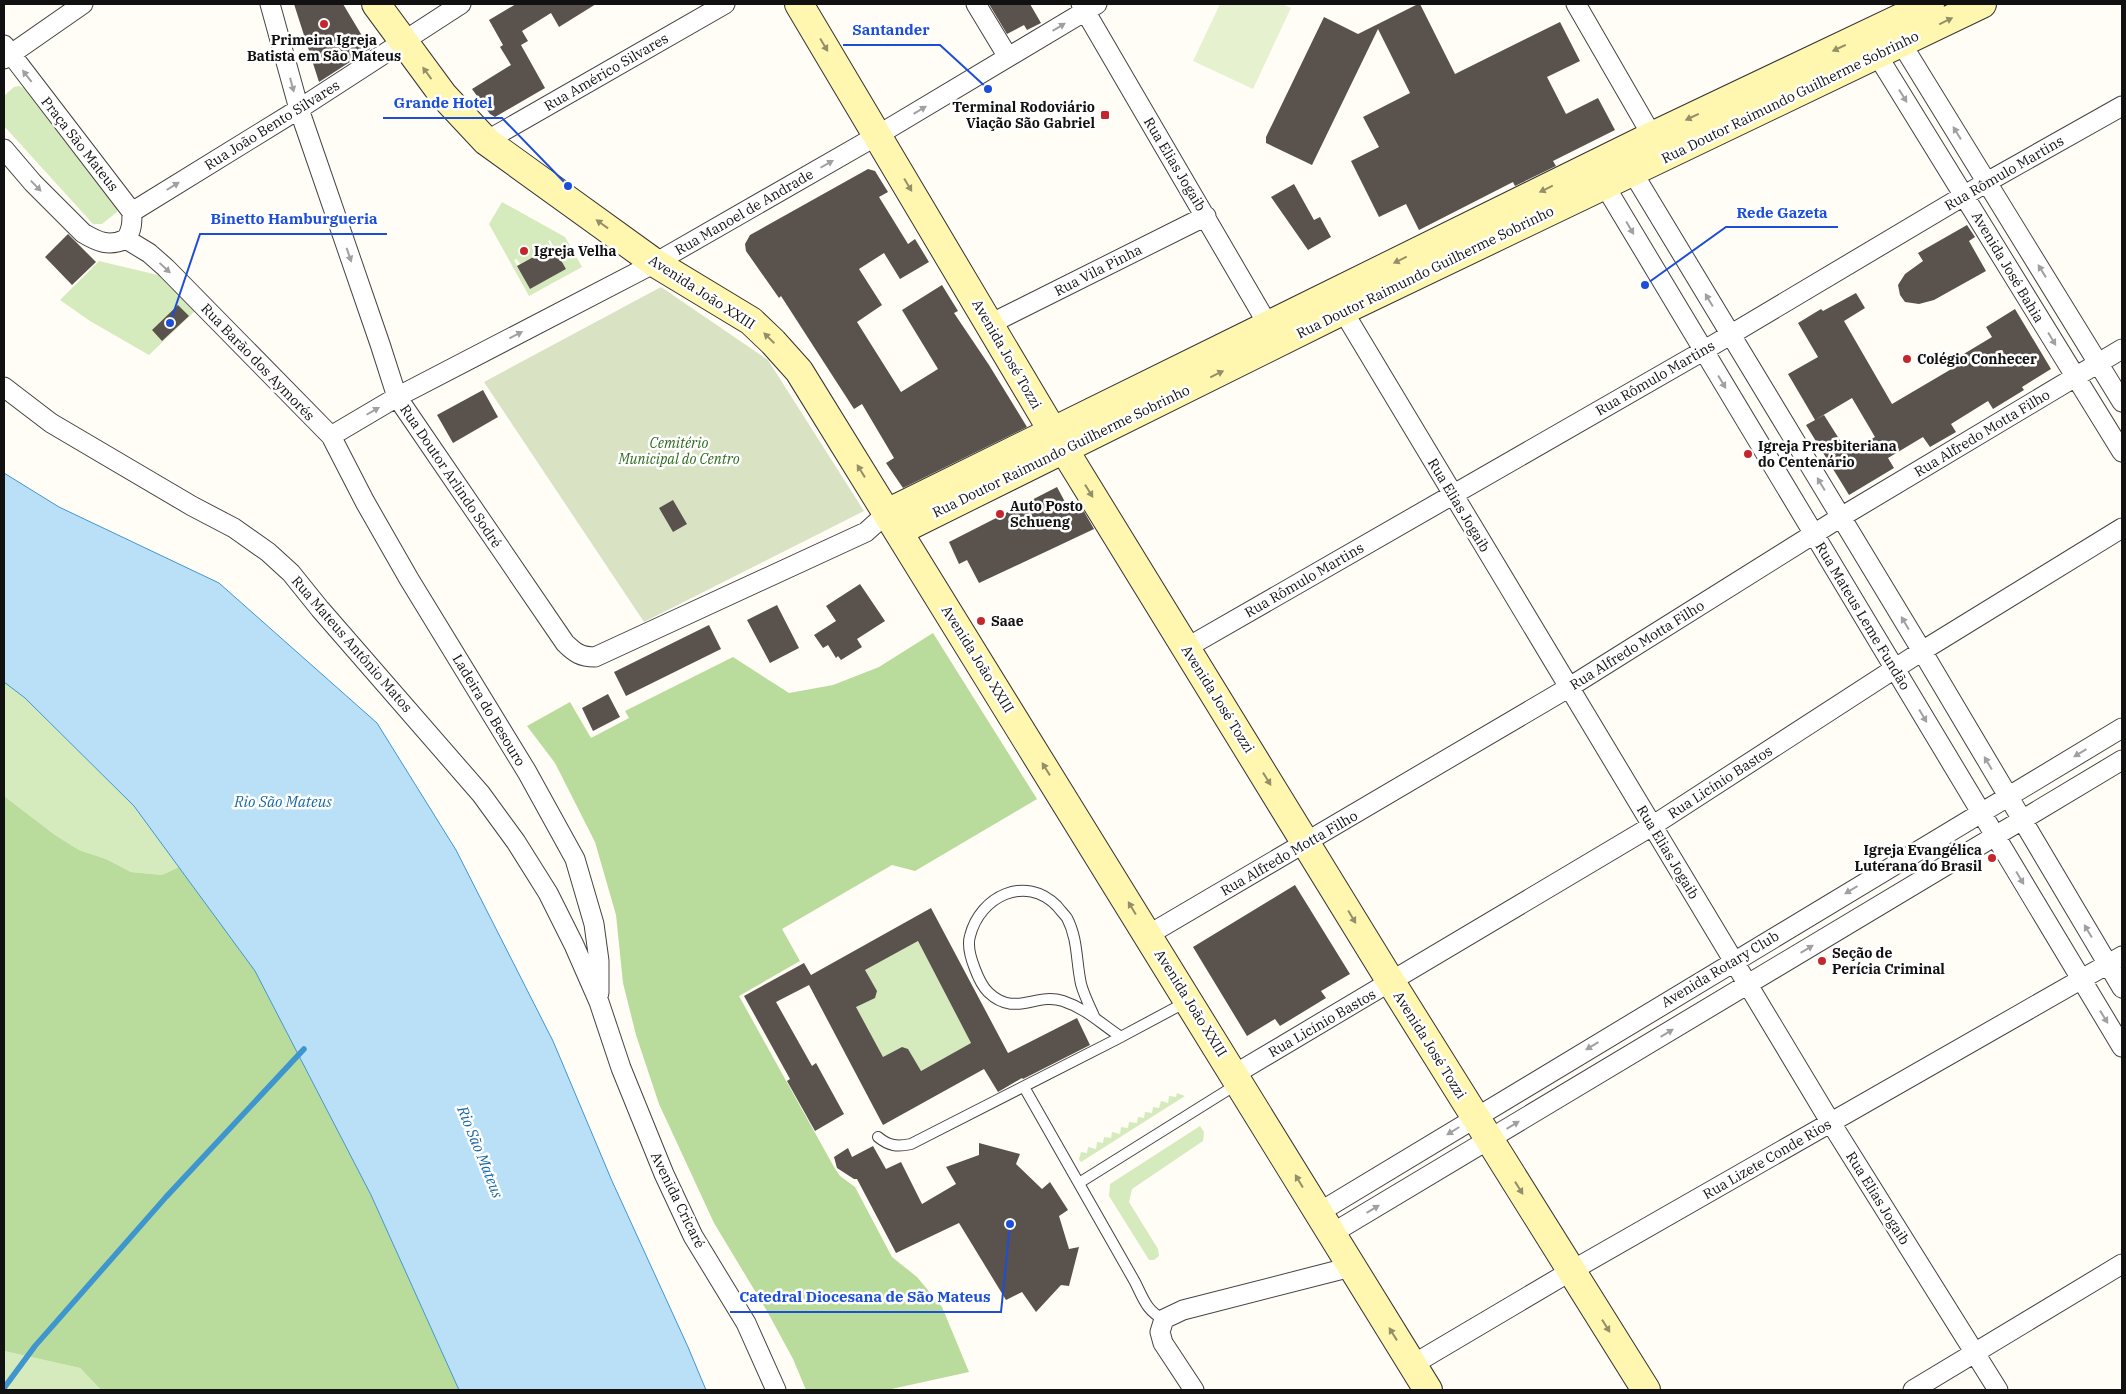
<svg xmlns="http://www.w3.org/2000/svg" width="2126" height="1394" viewBox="0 0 2126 1394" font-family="'IBM Plex Serif',serif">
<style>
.green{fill:#d5ebbd;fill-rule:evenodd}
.forest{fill:#b9dc9c}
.cemetery{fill:#d9e3c4}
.pitch{fill:#e6f2cf}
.water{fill:#b9e0f7;stroke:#3f96cf}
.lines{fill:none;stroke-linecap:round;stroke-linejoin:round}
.stream{stroke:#3f96cf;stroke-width:5.5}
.building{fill:#5a524d;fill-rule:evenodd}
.lane-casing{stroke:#444;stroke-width:12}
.street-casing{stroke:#444;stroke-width:21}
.secondary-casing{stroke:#333;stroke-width:30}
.lane{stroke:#fff;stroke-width:10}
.street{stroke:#fff;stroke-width:19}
.secondary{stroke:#fff6b0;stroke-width:28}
.oneway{fill:#948f68}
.oneway2{fill:#a0a0a0}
.poi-dot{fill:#c4262e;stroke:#fff;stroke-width:2}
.labels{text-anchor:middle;stroke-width:5;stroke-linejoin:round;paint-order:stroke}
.poi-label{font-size:14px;font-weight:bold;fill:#111;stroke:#fff;text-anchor:start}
.street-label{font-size:14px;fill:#111;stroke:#fff}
.park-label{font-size:14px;font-style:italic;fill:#2f6b1f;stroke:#fff}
.water-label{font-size:15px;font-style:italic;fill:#1768a6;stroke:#fff}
.leader{fill:none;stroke:#1d4ed8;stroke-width:2}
.callout-dot{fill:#1d4ed8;stroke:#fff;stroke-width:2}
.callout-label{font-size:15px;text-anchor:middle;font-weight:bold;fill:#1d4ed8;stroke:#fff;stroke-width:5;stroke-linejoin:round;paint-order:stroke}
</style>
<rect width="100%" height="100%" fill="#fffdf5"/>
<path class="green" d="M19,86L24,88L113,195L117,204V212L102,224H93L4,126V96L14,87Z
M502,202L565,237L582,267L529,296L489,224ZM550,240L566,269L530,289L514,260L517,259L520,264L551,247L548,241Z
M99,261L162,276L196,310L149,355L90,321L60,300Z
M4,682L25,698L134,806L179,867L162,875L131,872L106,859L79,850L55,835L4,796Z
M918,941L971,1043L897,1084L843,982Z
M1177,1093L1185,1096L1081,1162L1079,1159L1081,1152L1087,1153L1088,1147L1096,1149L1097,1142L1103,1143L1104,1137L1111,1138L1112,1132L1120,1134L1121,1127L1128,1128L1129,1122L1137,1123L1138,1117L1144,1118L1145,1112L1152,1113L1153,1107L1159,1108L1161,1101L1168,1103L1169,1096L1176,1097Z
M1200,1126L1204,1132L1203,1141L1132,1189L1129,1202L1158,1249L1159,1256L1154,1260H1149L1109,1196L1110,1184Z
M4,1351L80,1368L101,1390H4Z"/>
<path class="forest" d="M933,633L1037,799L915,871L892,865L782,929L800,961L739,996L834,1167L840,1176L855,1187L892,1257L917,1277L942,1307L969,1372L887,1390H806L793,1359L767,1311L714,1223L659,1104L636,1035L623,983L616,915L595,842L555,763L527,726L570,702L591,738L629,718L625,711L733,657L789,693L833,685L879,667Z
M4,796L55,835L79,850L106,859L131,872L162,875L179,867L255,971L371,1195L459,1390H101L80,1368L4,1351Z"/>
<path class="cemetery" d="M661,287L768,360L864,511L644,622L484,382Z"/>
<path class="pitch" d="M1220,4H1282L1291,8L1253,89L1193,61Z"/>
<path class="water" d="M4,473L59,507L219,583L377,723L456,850L553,1041L612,1181L688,1347L706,1390H459L371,1195L255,971L134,806L25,698L4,682Z"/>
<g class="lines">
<path class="stream" d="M4,1388L35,1346L166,1197L304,1049"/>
</g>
<path class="building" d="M294,4H343L370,49L319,82Z
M516,4H596L559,27L551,13L522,31L528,41L521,45L545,88L495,117L490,114L472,89L511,65L500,47L503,45L489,20Z
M989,4H1030L1041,23L1027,30L1024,25L1007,34Z
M1418,4H1420L1455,74L1560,22L1580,61L1547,77L1566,114L1598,98L1615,130L1553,161L1556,166L1515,186L1513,182L1419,230L1406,204L1379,217L1351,161L1379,147L1363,117L1410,93L1378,29L1312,165L1266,143V137L1324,17L1358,34Z
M868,169L875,171L888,192L879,197L908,244L915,239L929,262L900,279L884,253L859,269L882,305L857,322L901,392L938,369L902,310L942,285L958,311L954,313L989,365L1027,427L903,488L886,463L894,458L862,404L854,409L781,296L779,298L746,251L745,244L750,235Z
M1294,184L1314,220L1320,217L1331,237L1308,250L1271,197Z
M1967,225L1975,237L1969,241L1986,271L1934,300L1919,304L1905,302L1900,295L1898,285L1905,274L1923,261L1918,253Z
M68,234L96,262L72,285L45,257Z
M553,246L566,269L530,289L517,266Z
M1856,293L1865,308L1844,321L1892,404L1965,361L1962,355L1992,337L1986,327L2015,309L2051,369L2022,387L2024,390L1993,409L1988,401L1951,424L1956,432L1930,447L1923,437L1888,458L1894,468L1849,495L1806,425L1824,415L1848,453L1875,437L1852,398L1815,420L1788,374L1818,357L1798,323L1821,309L1823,311Z
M178,305L189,316L162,341L152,330Z
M483,390L498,417L453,443L437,415Z
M1057,487L1071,513L1082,508L1094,529L979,583L967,560L959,564L949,542Z
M673,500L687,524L673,532L659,508Z
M860,584L885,621L857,639L862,647L841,660L838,656L836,658L828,645L823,648L814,635L836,621L826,606Z
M777,605L799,648L770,663L747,620Z
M709,625L721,649L626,696L614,672Z
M608,694L620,717L593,731L582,708Z
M1295,885L1350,974L1321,991L1326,998L1280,1026L1275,1019L1247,1036L1193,947Z
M931,908L1008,1053L1077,1018L1090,1045L1023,1079L1022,1078L998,1092L984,1069L883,1125L809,985L776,1002L812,1066L816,1063L844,1114L815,1131L787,1081L790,1079L744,996L804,963L811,975ZM918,941L971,1043L921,1071L908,1049L902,1047L883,1057L856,1007L875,998L877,991L865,970Z
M979,1143L1020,1154L1016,1164L1042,1189L1050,1182L1068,1210L1059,1216L1069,1249L1079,1247L1069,1286L1061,1285L1036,1312L1022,1292L1006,1300L959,1223L896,1253L857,1179H854L837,1168L834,1157L848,1148L852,1157L873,1146L886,1169L901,1162L922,1204L956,1184L946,1167L979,1155Z"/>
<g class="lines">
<g class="lane-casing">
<path id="lane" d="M1094,1016C1089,1005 1084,995 1081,984C1076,961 1078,939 1067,918C1064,914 1060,910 1057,906C1026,874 980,896 970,936C967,946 971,959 975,969C978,977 982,986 988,992C1015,1018 1035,992 1063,1001C1087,1009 1101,1024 1121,1037
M1024,1087L1135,1282C1143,1298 1147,1312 1164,1319
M878,1137C889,1146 897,1147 911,1144L1117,1039L1188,1001
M1079,1183L1239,1083"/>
</g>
<g class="street-casing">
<path id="street" d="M270,4L299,109L380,344L397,397L565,643C575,653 581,657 595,657L866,532L887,513
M976,4L1008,57
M1081,4L1274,335
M1576,4L1658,146
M1895,33L2122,402
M4,45L132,212C132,223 132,230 126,239
M1871,45L2122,452
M4,59L83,4
M486,141L725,4
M4,149L33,183L83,233C98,242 109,247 126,239
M1633,173L1922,651L2122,988
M1605,186L2122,1047
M132,212L299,109L461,4
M126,239L149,253L166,268L331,436L365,502L409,579L527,772L575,859L594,924L599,961V993
M1337,301L1831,1123L1998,1390
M990,324L1206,216
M4,387L51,423L192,506L234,528L268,552L291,573L320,609L481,794L516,842L548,893L574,945L599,1002L621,1068L664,1174L693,1236L746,1323L776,1390
M331,436L397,397L655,263L878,135L1097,4
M1186,648L1703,351L1987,182L2122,106
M1148,935L1568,688L1841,517L2122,349
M1235,1074L1652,826L1922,651L2122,528
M1318,1213L2122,728
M1331,1234L2122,760
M1412,1365L1571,1271L2122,956
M1194,1390L1163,1343L1160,1332L1164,1319L1183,1310L1351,1267
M1913,1390L2122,1264"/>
</g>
<g class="secondary-casing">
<path id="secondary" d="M376,4L443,95L486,141L655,263L751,321L773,342L799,371C1010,710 1221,1049 1428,1390
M799,4L1052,430L1391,982L1646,1390
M887,513L1652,136L1930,4
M899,531L1342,311L1982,4"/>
</g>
<use href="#lane" class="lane"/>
<use href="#street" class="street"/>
<use href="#secondary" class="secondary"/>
</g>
<defs><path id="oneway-solid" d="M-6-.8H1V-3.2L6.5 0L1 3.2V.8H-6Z" transform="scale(1.25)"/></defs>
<g class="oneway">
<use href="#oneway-solid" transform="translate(1946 21) rotate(-26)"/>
<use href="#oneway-solid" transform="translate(824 45) rotate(59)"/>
<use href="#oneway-solid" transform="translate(1839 48) rotate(155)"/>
<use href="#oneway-solid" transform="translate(427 73) rotate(-126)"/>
<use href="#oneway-solid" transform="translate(1692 117) rotate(155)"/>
<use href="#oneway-solid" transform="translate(908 185) rotate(59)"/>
<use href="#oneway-solid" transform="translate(1546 189) rotate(154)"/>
<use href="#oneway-solid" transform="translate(602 224) rotate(-144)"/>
<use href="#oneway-solid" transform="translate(1400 260) rotate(154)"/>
<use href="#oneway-solid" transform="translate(769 338) rotate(-136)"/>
<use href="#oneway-solid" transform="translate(1217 374) rotate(-26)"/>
<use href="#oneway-solid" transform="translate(861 471) rotate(-122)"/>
<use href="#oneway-solid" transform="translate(1089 491) rotate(58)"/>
<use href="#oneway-solid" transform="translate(1046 769) rotate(-122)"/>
<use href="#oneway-solid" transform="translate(1267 779) rotate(58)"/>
<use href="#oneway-solid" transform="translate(1132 908) rotate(-121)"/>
<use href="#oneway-solid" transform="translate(1352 917) rotate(59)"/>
<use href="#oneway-solid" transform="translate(1299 1181) rotate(-121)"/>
<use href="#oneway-solid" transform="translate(1519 1188) rotate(58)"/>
<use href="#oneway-solid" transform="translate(1606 1326) rotate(58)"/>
<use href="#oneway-solid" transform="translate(1393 1334) rotate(-122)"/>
</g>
<g class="oneway2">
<use href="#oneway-solid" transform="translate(1059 27) rotate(-31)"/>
<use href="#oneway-solid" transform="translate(27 76) rotate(-128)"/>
<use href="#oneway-solid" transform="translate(292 85) rotate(75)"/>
<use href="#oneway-solid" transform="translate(1903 96) rotate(58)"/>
<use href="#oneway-solid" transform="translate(920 110) rotate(-31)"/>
<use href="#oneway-solid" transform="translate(1957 133) rotate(-122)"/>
<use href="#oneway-solid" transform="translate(827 164) rotate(-30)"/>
<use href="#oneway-solid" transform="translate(36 186) rotate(46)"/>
<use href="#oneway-solid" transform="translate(173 186) rotate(-32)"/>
<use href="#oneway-solid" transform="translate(1630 228) rotate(59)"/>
<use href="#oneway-solid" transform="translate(349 255) rotate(71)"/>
<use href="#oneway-solid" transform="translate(165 268) rotate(43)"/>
<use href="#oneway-solid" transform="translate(2042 271) rotate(-122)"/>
<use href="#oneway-solid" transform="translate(1709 300) rotate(-121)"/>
<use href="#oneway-solid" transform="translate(516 335) rotate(-27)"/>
<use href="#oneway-solid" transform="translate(2052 339) rotate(59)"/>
<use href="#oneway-solid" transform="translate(1722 382) rotate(59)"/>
<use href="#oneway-solid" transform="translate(373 411) rotate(-30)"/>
<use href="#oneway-solid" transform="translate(1821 484) rotate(-121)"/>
<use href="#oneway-solid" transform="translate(1905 623) rotate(-121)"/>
<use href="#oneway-solid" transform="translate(1923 716) rotate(59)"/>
<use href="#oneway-solid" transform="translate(2080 753) rotate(149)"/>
<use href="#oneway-solid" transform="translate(1988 763) rotate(-121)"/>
<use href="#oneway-solid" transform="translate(2020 878) rotate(59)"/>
<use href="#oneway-solid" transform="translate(1851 890) rotate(149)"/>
<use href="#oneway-solid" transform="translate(2088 931) rotate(-121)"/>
<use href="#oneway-solid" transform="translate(1807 949) rotate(-31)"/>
<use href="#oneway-solid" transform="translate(2104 1017) rotate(58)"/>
<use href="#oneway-solid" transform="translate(1667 1033) rotate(-31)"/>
<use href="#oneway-solid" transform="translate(1592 1046) rotate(149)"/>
<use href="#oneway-solid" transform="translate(1513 1125) rotate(-31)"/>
<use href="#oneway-solid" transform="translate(1453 1131) rotate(148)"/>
<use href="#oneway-solid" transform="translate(1373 1209) rotate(-31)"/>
</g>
<g class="poi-dot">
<circle cx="324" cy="24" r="5"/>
<rect x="1100" y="110" width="10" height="10" rx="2.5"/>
<circle cx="524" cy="251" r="5"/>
<circle cx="1907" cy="359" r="5"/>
<circle cx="1748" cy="454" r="5"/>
<circle cx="1000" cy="514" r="5"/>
<circle cx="981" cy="621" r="5"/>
<circle cx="1992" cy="858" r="5"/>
<circle cx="1822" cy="961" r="5"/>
</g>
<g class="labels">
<g class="poi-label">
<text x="324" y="45" text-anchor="middle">Primeira Igreja<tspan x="324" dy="16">Batista em São Mateus</tspan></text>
<text x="1095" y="112" text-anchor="end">Terminal Rodoviário<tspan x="1095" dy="16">Viação São Gabriel</tspan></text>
<text x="534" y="256">Igreja Velha</text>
<text x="1917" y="364">Colégio Conhecer</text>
<text x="1758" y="451">Igreja Presbiteriana<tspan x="1758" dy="16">do Centenário</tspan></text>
<text x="1010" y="511">Auto Posto<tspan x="1010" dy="16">Schueng</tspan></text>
<text x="991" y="626">Saae</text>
<text x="1982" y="855" text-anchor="end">Igreja Evangélica<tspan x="1982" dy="16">Luterana do Brasil</tspan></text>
<text x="1832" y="958">Seção de<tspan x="1832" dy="16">Perícia Criminal</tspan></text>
</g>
<g class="street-label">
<text transform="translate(606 72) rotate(-30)" y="5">Rua Américo Silvares</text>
<text transform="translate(1790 97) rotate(-26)" y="5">Rua Doutor Raimundo Guilherme Sobrinho</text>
<text transform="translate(272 125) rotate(-32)" y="5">Rua João Bento Silvares</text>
<text transform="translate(80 144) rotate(52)" y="5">Praça São Mateus</text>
<text transform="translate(1175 164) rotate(59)" y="5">Rua Elias Jogaib</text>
<text transform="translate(2004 173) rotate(-30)" y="5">Rua Rômulo Martins</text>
<text transform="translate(744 212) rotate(-30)" y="5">Rua Manoel de Andrade</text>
<text transform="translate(2008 267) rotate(59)" y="5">Avenida José Bahia</text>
<text transform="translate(1098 270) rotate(-27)" y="5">Rua Vila Pinha</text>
<text transform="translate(1425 272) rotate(-26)" y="5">Rua Doutor Raimundo Guilherme Sobrinho</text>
<text transform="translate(702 292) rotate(33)" y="5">Avenida João XXIII</text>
<text transform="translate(1007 354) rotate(60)" y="5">Avenida José Tozzi</text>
<text transform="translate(258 362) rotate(46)" y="5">Rua Barão dos Aymorés</text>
<text transform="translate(1655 378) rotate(-30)" y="5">Rua Rômulo Martins</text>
<text transform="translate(1982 433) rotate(-31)" y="5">Rua Alfredo Motta Filho</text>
<text transform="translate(1061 451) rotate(-26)" y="5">Rua Doutor Raimundo Guilherme Sobrinho</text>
<text transform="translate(451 476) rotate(56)" y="5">Rua Doutor Arlindo Sodré</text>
<text transform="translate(1459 505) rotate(59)" y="5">Rua Elias Jogaib</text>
<text transform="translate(1304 580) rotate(-30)" y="5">Rua Rômulo Martins</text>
<text transform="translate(1863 616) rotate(59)" y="5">Rua Mateus Leme Fundão</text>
<text transform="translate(352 644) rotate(49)" y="5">Rua Mateus Antônio Matos</text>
<text transform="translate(1637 645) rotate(-32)" y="5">Rua Alfredo Motta Filho</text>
<text transform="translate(978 659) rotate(58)" y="5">Avenida João XXIII</text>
<text transform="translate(1218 699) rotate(58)" y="5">Avenida José Tozzi</text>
<text transform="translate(489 710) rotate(59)" y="5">Ladeira do Besouro</text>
<text transform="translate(1720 782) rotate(-33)" y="5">Rua Licínio Bastos</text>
<text transform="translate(1668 852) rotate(59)" y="5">Rua Elias Jogaib</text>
<text transform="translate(1289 853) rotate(-30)" y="5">Rua Alfredo Motta Filho</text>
<text transform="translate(1720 969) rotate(-31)" y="5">Avenida Rotary Club</text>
<text transform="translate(1191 1003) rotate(58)" y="5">Avenida João XXIII</text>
<text transform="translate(1322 1023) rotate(-30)" y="5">Rua Licínio Bastos</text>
<text transform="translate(1430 1045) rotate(58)" y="5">Avenida José Tozzi</text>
<text transform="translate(1767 1159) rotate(-30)" y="5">Rua Lizete Conde Rios</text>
<text transform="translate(1878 1198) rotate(58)" y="5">Rua Elias Jogaib</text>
<text transform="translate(678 1200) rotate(64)" y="5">Avenida Cricaré</text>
</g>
<g class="park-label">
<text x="679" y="448">Cemitério<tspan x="679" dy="16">Municipal do Centro</tspan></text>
</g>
<g class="water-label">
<text x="283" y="807">Rio São Mateus</text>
<text transform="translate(480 1152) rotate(68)" y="5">Rio São Mateus</text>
</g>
</g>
<path class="leader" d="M988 89L940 45H843M568 186L502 118H383M1645 285L1726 227H1838M170 323L200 234H387M1010 1224L1001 1312H730"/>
<g class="callout-dot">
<circle cx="988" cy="89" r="5"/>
<circle cx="568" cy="186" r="5"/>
<circle cx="1645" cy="285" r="5"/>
<circle cx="170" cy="323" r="5"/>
<circle cx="1010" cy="1224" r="5"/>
</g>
<g class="callout-label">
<text x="891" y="35">Santander</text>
<text x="443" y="108">Grande Hotel</text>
<text x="1782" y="218">Rede Gazeta</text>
<text x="294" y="224">Binetto Hamburgueria</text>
<text x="865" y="1302">Catedral Diocesana de São Mateus</text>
</g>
<rect width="2126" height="1394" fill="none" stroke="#111111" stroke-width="10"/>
</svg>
